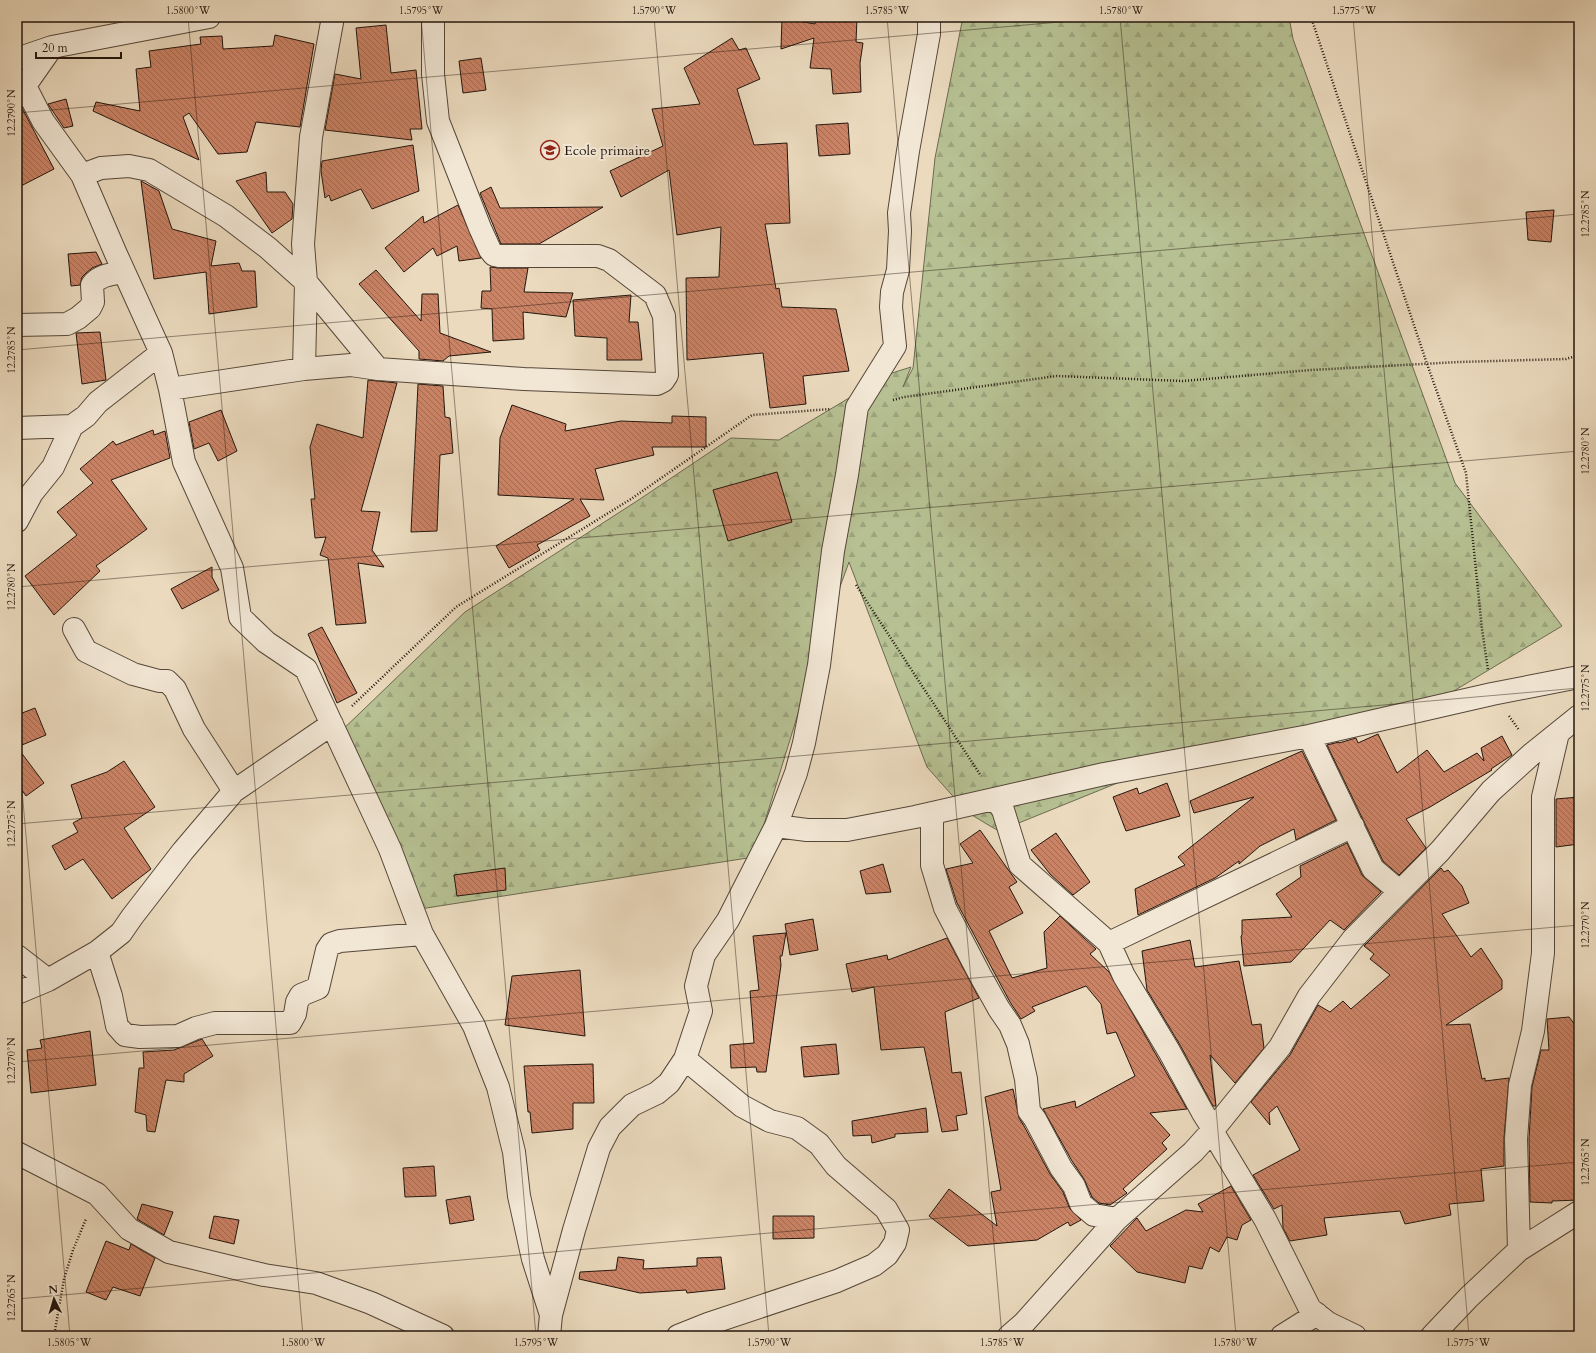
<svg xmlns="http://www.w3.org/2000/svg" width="1596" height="1353" viewBox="0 0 1596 1353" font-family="Cardo,serif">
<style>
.forest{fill:url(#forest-firs);stroke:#6c6b50}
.building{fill:url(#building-back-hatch);stroke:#23160d}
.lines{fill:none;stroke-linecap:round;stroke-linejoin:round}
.street-casing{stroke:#554739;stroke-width:24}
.path{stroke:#23160d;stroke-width:2.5;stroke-dasharray:1 2;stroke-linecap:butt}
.street{stroke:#f2e7d5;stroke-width:22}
.ticks{fill:none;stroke:#23160d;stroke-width:1;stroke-opacity:0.45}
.labels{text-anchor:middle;stroke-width:4;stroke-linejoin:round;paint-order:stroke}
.poi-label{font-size:14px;fill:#23160d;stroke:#f2e7d5;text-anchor:start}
.neatline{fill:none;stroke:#23160d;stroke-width:1.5}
.ticks-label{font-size:10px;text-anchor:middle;fill:#23160d}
</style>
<defs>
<pattern id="forest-firs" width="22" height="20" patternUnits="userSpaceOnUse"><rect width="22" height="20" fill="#b6c092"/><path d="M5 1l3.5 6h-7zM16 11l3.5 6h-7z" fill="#9ca47d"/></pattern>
<pattern id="building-back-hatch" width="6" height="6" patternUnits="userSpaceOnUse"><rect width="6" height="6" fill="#cb8366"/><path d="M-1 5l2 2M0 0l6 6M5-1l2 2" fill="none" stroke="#a46a52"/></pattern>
</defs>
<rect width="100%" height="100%" fill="#ebdabe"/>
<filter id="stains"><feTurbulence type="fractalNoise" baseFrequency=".005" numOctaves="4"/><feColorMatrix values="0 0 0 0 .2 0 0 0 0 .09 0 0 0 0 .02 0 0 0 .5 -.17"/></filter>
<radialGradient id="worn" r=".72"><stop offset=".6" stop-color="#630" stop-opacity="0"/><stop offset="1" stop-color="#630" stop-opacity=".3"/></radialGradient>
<path class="forest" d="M963,17H1289L1293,39L1455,483L1562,626L1407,719L1147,771L999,831L990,826L967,812L927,767L849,562L820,642L754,857L407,911L337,735L465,612L637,501L731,438L779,440L889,374L911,367L903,387L913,368L935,158Z"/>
<path class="building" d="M816,17H857L856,42L863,43L860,63L861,92L833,94L831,69L810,68L814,38L781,49L782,18L815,24Z
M386,25L391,73L416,70L422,129H410L412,140L325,130L335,74L361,79L356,28Z
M275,35L314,44L300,127L256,122L247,152L218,154L189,113L183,117L199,160L93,111L96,102L140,111L136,69L151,67L149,51L201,44L200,37L222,36L223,49L273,46Z
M732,38L739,50L746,48L760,79L737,89L754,145L787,143L790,223L765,224L776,289L779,288L782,307L836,309L849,371L803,376L806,404L770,408L763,353L687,360L686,278L719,277L721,227L677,235L669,170L621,197L610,171L663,146L652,109L700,104L684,68Z
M481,58L486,90L463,93L459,61Z
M66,99L73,126L64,128L48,104Z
M22,108L54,169L17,188V149L20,147L17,109Z
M848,123L850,154L819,156L816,125Z
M413,145L419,191L372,209L361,189L331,201L329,195L325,198L321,171L322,161Z
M266,172L267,192H285L293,204L292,219L272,233L236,181Z
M141,181L159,191L172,229L216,241L211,266L239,263L242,271H255L257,307L209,314L206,272L154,279Z
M491,187L500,208L603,207L539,244H501L480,193Z
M458,205L481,258L459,261L457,246L437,256L433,248L404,272L385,248L423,216L424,223Z
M1554,210L1551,242L1528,240L1526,212Z
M96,252L102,264L92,268L86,273L82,277L80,285L71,286L68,254Z
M490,267L499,268H528L524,292L573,293L566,317L523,312L524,339L493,341L492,309L481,308L482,291H491Z
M376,270L421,321L422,294H438L440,333L491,352L449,356L443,361L419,359V351L359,284Z
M631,295L629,322H638L642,360H607V338L575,336L573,300Z
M100,332L106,380L82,384L76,333Z
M368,380L397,383L361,511L380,512L372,550L384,567L358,563L366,623L336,625L328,558L320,555L326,537L315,538L311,499H315L310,447L317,424L363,438Z
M418,384L443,386L445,417L450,418L453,453L440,455L437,531L411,532Z
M512,405L566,424L565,431L621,421L672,423V416L706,417V447H652L654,455L595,469L604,500L580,499L590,516L537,545L540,550L509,568L496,546L574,499L498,495L500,438Z
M221,410L237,451L218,461L209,443L194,449L189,422Z
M153,430L154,435L165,431L170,458L111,480L147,529L96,566L100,571L54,615L25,576L77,535L57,512L93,483L80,469L113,441L116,445Z
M777,472L792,522L728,541L713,490Z
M212,567V577L219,590L182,609L171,589Z
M322,627L357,693L337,703L308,634Z
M35,708L46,735L22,745L17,733V715Z
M1378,734L1397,773L1427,750L1444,772L1477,753L1484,761L1481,748L1502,736L1512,755L1491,769L1492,770L1430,807L1406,819L1426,848L1399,875L1383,861L1327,745L1339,742V743L1356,738L1358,743Z
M17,747L44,783L26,796L17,783Z
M1302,751L1336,820L1296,840L1294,829L1260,846L1239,864V861L1215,878L1138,915L1135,889L1185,865L1178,857L1254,797L1194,813L1190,801Z
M124,761L155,807L124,828L151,869L112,899L83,859L65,870L52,846L78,832L73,823L82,818L71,785L107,772Z
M1167,783L1180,816L1126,831L1113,797L1137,788L1139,794Z
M1579,797V844L1556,847V799Z
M980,830L1017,882L1009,887L1023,913L989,931L1012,978L1047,968L1044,932L1060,916L1096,949L1090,954L1109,972L1187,1109L1150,1113L1170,1135L1162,1143L1167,1149L1123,1189L1127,1193L1110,1205L1099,1203L1092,1197L1084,1179L1072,1161L1043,1109L1075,1101L1076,1108L1135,1076L1116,1032L1107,1034L1101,1004L1086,986L1032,1007L1035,1011L1021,1019L1010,1002L957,903L946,869L973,863L960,844Z
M1056,833L1090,882L1073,895L1050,874L1031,850Z
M1347,843L1362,875L1381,892L1344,930L1330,920L1291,962L1244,966L1241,936L1242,935V920L1292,917L1276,894L1301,877L1300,866Z
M883,864L891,892L866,894L860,871Z
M505,868L506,890L457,896L454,875Z
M1441,868L1444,872L1448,870L1462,886L1469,903L1442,914L1471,957L1481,948L1502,980V989L1446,1025L1470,1024L1482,1079L1485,1078V1081L1509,1078L1504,1138V1166L1481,1169L1484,1201L1449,1204L1451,1215L1405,1224L1400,1211L1324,1218L1327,1235L1290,1241L1283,1228L1282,1205L1274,1209L1253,1175L1300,1150L1277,1106L1269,1113L1270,1125L1251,1102L1290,1055L1318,1005L1330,1012L1343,1001L1351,1009L1390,975L1370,959L1374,954L1364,946Z
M813,919L818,950L790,955L785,924Z
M786,933L782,956H780L781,965L766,1072H757L756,1067L731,1068L730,1045L754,1043L750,991L759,990L753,936Z
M947,938L979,998L945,1012L952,1073L961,1072L967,1114L956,1116L958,1130L942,1132L924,1047L881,1050L874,987L852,992L846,964L887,955L888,960Z
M1190,940L1195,967L1239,961L1252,1025L1261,1024L1264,1048L1235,1083L1210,1055L1216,1106H1213L1180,1045L1147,990L1142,951Z
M580,970L585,1036L505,1025L512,976Z
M1569,1017L1579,1030V1200L1552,1201V1203L1530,1202L1529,1139L1532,1087L1541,1050H1549L1547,1019Z
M90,1031L96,1085L31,1093L27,1050L42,1048L40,1040Z
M202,1039L213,1056L184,1074V1082L166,1080L155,1132L147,1131L146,1115L135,1112L139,1068H144L143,1052L174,1050Z
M836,1044L839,1074L804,1077L801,1047Z
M593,1064L594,1103H573V1129L532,1133L530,1112H528L524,1066Z
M1013,1089L1019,1118L1024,1126L1050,1174L1063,1192L1070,1209L1081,1220L1070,1226L1068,1222L1037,1240L968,1246L929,1216L949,1189L997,1226L991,1192L1001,1190L985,1097Z
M926,1108L928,1132L895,1134V1137L872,1143L871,1135L853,1136L852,1121Z
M434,1166L436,1196L405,1197L403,1168Z
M1231,1186L1251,1220L1242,1225L1237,1240L1227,1237L1219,1252L1210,1247L1202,1269L1189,1266L1185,1283L1137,1272L1110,1246L1137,1218L1146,1231L1186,1210L1203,1212L1198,1204Z
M470,1196L474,1220L450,1224L446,1200Z
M142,1204L173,1212L164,1235L137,1219Z
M214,1216L239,1220L234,1244L209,1238Z
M773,1216H814V1238L773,1239Z
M106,1241L129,1250L131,1244L155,1258L140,1296L113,1287L106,1300L86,1292Z
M618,1257L644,1260L643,1269L697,1266V1258L721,1257L725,1289L687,1293L686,1290L640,1293L579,1279L580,1272L616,1270Z"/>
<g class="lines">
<g class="street-casing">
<path id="street" d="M17,59L52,47L209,17
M25,86L43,121L82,175L101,168L129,166L149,170L226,216L268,248L306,282L378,369
M17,97L52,47
M82,175L116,254L161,353L170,389L184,462L232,568L240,617L266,642L306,669L390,849L422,934L474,1026L498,1087L514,1152L519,1196L533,1259L551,1315
M17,325L67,324L78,318L90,308L93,302L92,285C99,275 112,274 124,272
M304,369L306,282L303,244L311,137L333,17
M170,389L304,369L351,365L378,369L524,379L657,384L663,381L667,375L664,316L655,295L609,260L598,256H499L494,255L490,250L480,228L438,121L433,74V17
M17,428L72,426L86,416L98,402L161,353
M17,521L32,493L53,467L72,426
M74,629L86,651L133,674L159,681H167L175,689L194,729L234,791
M1309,736L1373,869L1399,891
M996,800L1003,810L1020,865L1109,943L1124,976L1169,1051L1203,1113L1210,1124L1212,1131L1265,1219L1310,1309L1328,1323L1355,1336
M932,813V865L945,908L980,975L999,1009L1010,1025L1018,1044L1026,1079L1029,1111L1035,1119L1061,1168L1074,1186L1081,1204L1094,1215L1117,1219
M776,826L807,830H847L915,817L1104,774L1309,736L1492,694L1579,677
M1109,943L1353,826
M97,952L111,996L117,1026L125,1035L140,1037L178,1036L196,1028L215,1023H290L295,1014L297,1002L301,995L318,988L327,950L331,944L340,941L422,934
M17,956L48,980
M17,993L48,980L97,952L121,933L132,917L183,851L234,791L332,724
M17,1153L97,1194L129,1229L169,1252L264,1275L316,1283L371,1303L443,1336
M1519,1250L1516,1139L1520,1085L1533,1031L1543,953V797L1558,733
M549,1336L551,1315L574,1230L599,1148L610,1127L632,1105L657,1093L669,1083L685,1059L701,1011L696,986L704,955L728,920L776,826L796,773L804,743L819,665L833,551L847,475L857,407L895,346L891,307L892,292L898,270L900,231L899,213L908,151L929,34V17
M678,1336L708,1324L837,1281L874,1265L887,1255L895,1243L898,1230L886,1209L836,1166L819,1144L797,1128L770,1121L742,1106L685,1059
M1009,1336L1024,1323L1117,1219L1193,1152L1212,1131L1280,1047L1309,996L1353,939L1440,851L1491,791L1533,753L1579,716
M1282,1336L1317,1314
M1432,1336L1469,1297L1519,1250L1579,1212"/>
</g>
<path class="path" d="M1311,17L1427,364L1466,473L1482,629L1488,670
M893,400L904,397L1057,376L1183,381L1311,370L1459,362L1566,359L1579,355
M856,585L981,776
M352,706L456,607L631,499L752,415L831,409
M1509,716L1519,730
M54,1336L64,1279L73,1250L86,1219"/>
<use href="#street" class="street"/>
</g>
<path class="ticks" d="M188,17L303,1336M421,17L536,1336M654,17L769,1336M887,17L1002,1336M1120,17L1236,1336M1353,17L1469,1336M17,113L1117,17M17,350L1579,214M17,587L1579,451M17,733L70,1336M17,824L1579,688M17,1062L1579,925M17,1299L1579,1162"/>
<defs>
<g id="school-ring" transform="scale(1)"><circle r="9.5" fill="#f2e7d5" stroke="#8f2418" stroke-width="1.5"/><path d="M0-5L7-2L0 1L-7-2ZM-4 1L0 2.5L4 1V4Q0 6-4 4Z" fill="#8f2418"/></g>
</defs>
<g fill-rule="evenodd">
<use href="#school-ring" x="550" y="150"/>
</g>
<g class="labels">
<g class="poi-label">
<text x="564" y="155">Ecole primaire</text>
</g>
</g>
<rect width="1596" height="1353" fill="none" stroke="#ebdabe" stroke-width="44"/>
<g transform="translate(54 1299) rotate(355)" stroke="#f2e7d5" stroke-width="3" paint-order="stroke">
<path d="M0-3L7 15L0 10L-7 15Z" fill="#23160d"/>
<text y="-6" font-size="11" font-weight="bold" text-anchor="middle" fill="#23160d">N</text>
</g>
<path d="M36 52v6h85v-6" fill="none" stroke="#23160d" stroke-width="2"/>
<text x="42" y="52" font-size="12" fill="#23160d" stroke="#f2e7d5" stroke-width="3" paint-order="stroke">20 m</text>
<rect x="22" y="22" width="1552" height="1309" class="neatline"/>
<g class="ticks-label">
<text x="188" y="14">1.5800°W</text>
<text x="421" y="14">1.5795°W</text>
<text x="654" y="14">1.5790°W</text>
<text x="887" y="14">1.5785°W</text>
<text x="1121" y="14">1.5780°W</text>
<text x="1354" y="14">1.5775°W</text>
<text transform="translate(11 113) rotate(-90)" y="4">12.2790°N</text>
<text transform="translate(1585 214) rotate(-90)" y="4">12.2785°N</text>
<text transform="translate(11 350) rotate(-90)" y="4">12.2785°N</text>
<text transform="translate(1585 451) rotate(-90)" y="4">12.2780°N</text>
<text transform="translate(11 587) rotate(-90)" y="4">12.2780°N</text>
<text transform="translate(1585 688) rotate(-90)" y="4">12.2775°N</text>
<text transform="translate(11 824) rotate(-90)" y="4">12.2775°N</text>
<text transform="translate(1585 925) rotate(-90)" y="4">12.2770°N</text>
<text transform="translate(11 1061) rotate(-90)" y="4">12.2770°N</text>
<text transform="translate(1585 1162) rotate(-90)" y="4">12.2765°N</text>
<text transform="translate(11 1298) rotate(-90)" y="4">12.2765°N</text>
<text x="69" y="1346">1.5805°W</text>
<text x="303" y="1346">1.5800°W</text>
<text x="536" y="1346">1.5795°W</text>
<text x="769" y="1346">1.5790°W</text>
<text x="1002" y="1346">1.5785°W</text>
<text x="1235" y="1346">1.5780°W</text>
<text x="1468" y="1346">1.5775°W</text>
</g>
<rect width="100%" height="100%" filter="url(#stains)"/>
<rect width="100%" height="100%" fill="url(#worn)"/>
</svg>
